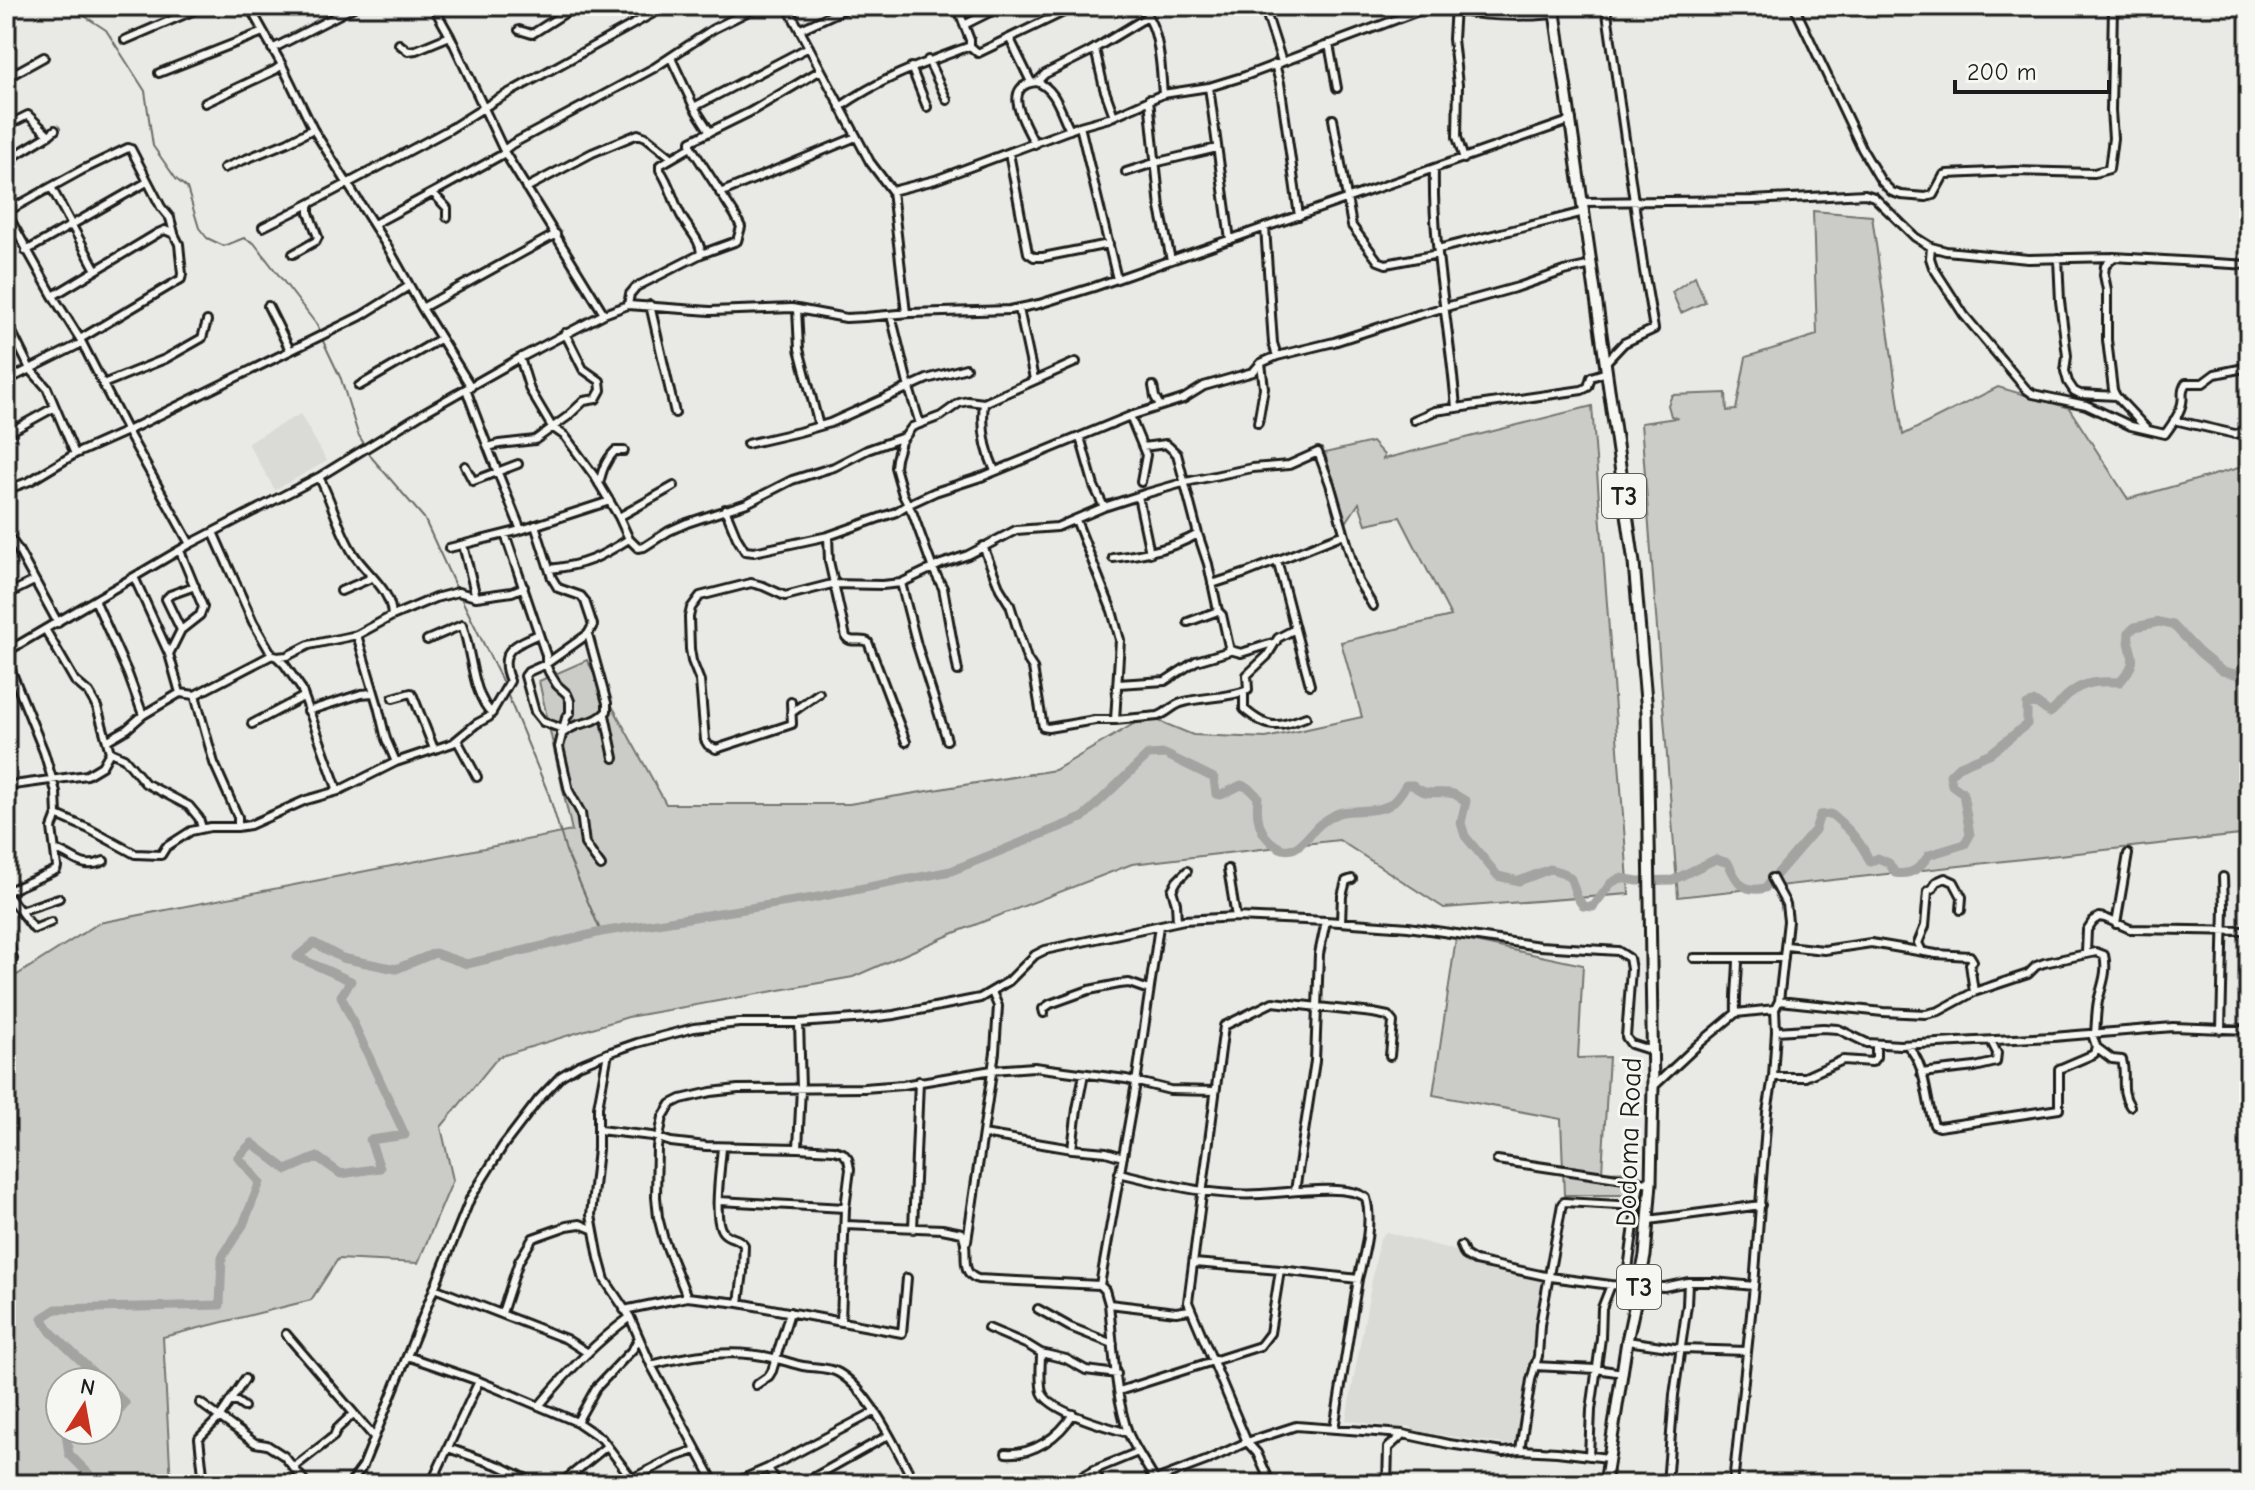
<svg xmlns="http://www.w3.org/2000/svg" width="2255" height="1490" viewBox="0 0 2255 1490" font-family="'Comic Neue',sans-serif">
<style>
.built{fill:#dadad6}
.green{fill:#cbcbc7;stroke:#747472;stroke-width:2;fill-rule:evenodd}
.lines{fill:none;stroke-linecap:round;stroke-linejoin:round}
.stream{stroke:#6d6d6c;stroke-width:2}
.river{stroke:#a3a3a1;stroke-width:9}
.minor-casing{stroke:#1c1c1c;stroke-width:12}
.highway-casing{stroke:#1c1c1c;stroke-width:15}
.minor{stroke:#f6f6f2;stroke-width:6}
.highway{stroke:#f6f6f2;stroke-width:9}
.labels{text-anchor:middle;stroke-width:6;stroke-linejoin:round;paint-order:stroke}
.shield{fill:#f6f6f2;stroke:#5d5d5c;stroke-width:2}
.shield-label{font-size:26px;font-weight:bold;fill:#1c1c1c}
.street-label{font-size:28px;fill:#1c1c1c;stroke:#f6f6f2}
</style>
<rect width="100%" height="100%" fill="#e9e9e5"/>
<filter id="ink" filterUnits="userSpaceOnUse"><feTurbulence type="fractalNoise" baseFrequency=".0125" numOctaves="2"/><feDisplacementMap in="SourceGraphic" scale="16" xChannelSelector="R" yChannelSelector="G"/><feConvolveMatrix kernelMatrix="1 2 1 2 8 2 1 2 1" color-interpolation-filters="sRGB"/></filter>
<g filter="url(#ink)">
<path class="built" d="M300,414L327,461L275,490L248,443Z
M1386,1232L1543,1274L1518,1442L1510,1445L1414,1431L1411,1427L1406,1426L1403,1429L1346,1420L1380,1238Z"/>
<path class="green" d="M1813,211L1872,216L1903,435L1998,387L2069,408L2128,499L2249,465V834L1678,897L1641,423L1676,418L1671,416L1668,405L1672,395L1726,393L1727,411L1736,410L1746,357L1817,335Z
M1695,276L1705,302L1681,313L1672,292Z
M1592,406L1629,894L1444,908L1339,840L1132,864L954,933L853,977L628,1017L498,1057L441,1127L453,1180L418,1263L338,1259L311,1300L163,1337L171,1484H6V982L99,923L572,831L539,681L587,660L666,804H849L1055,770L1147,716L1193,735L1266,738L1362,717L1341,642L1451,616L1400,517L1366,524L1359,503L1343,527L1325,453L1372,442L1384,455L1383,459ZM60,1382H108V1430H60Z
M1456,938L1583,965L1578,1058L1609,1057L1602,1172L1639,1171V1190L1625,1195H1564L1561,1119L1433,1095Z"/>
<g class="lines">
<path class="stream" d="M77,6L80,13L106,30L145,91L153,146L176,179L187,188L199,228L207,238L224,246L244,238L254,243L317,325L320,333
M322,339L341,379L358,434L366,447
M367,450L372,458L424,518L456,588
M459,594L504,685
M506,691L549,795L566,851L601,932"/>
<path class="river" d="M103,1382L51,1332L42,1318L56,1309L220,1305L222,1257L243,1225L260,1182L238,1157L252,1143L287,1170L317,1157L341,1174L380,1168L370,1140L405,1135L341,996L351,981L297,957L314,943L342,958L396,969L435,953L467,964L601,932L813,898L951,871L1082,818L1148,755L1165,754L1214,778L1216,794L1221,795L1241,785L1249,788L1258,797C1256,814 1258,831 1271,842C1292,860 1302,843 1316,828C1321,822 1329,818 1336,814C1342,811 1348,811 1355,811C1383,809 1391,811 1406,785H1413C1426,798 1438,790 1454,794C1456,795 1464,800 1466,801L1461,823L1465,836L1498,876L1519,881L1550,869L1564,873L1571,879L1577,897L1583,906L1593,907L1611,883L1620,878L1638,881L1673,880L1716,859L1728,863C1737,882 1742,893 1765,888L1815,830L1820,815L1831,814C1848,828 1861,841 1870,862L1878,858L1889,863L1895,873C1912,876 1920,868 1929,855L1965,844L1970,835L1963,793L1952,785L1950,775L1958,767L1991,753L2027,724V705L2035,702L2050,713C2058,707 2062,699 2069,694C2084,681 2101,681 2120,682C2144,655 2126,656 2129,632L2135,627L2159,622L2173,625L2200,653L2222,671L2249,677
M108,1387L125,1403L108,1424
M99,1484L69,1454L66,1433L97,1438L104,1430"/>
<g class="minor-casing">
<path id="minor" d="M249,6L282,65L313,129L390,251L422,308L471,387
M433,6L450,36L505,153L604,314
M787,6L870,162L892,191L906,313
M1144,6C1146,15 1151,21 1154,30C1161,51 1161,73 1163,94
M1264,6L1282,62
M1455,6L1453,39L1458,85L1457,137L1464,159
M1794,6L1862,149L1881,181L1892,192L1901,195L1926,197L1933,195L1944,175L1947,174L2015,171L2094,173L2109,169L2113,138L2111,111L2113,6
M1454,10C1487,17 1521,17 1555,14
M6,13L19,6
M964,25L1002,6
M801,29L851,6
M519,30L532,34L576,6
M1010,39L1031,82
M125,40L204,6
M399,44L408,51L416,50L450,36
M1329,44L1337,88
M970,46L978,53L1076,6
M272,49L356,6
M1095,49L1104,88L1114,116
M671,58L694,107L710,132
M928,60L947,100
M1275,64L1280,83L1299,216
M911,67L927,107
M159,73L263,32
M6,78L44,57
M1037,82C1057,90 1060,112 1070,130
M1209,87L1230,240
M1149,99L1160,208L1171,260
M205,103L275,70L282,65
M694,107L809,47
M840,107C883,77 922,64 970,46V40L957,6
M1333,119L1352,226L1378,261L1386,264L1438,254
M6,126L28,115L49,135L55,130
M1080,126L1117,279
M1035,144C1026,126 999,85 1037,82L1045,74L1089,52L1147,17
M504,150L512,144L654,68L713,29L759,6
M1009,153L1028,253L1034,257H1043L1109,244
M6,161L49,135
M224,168L288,142L313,129
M1434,169C1432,250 1450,328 1456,408
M1126,172L1154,163L1217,148
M51,187L96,270
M526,188L592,153L638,134L646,137L671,157
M892,191L935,180L1080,126L1109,118L1163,94L1209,87L1245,76L1432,6
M433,193L447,208V217
M720,193L856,137
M1583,202L1753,200L1865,194L1874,197L1915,237L1931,247L1946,251L2028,259L2114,257L2249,265
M6,212L53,296L80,339L127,431L190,544
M6,212L82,170L128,148L131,149L161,207L170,218L174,233
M374,224C418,201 462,177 505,153
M263,227L309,204
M1265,227L1273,343L1277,356
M1931,247L1930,258L1933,267L1964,315L2026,389L2033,394L2086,405L2131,426L2165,434C2171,426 2180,414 2182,403C2184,394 2180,392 2186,383H2203L2215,374L2244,368L2249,364
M1438,249L1584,212
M26,251L147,182
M293,254L316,241L318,237L309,213V204L450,129L496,100L666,6
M701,254L737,241L741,227L735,215L691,147V141L750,112L821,70
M2114,257L2105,266L2104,275L2107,290V340L2113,390L2116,396L2147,429
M2058,258L2060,301L2067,356L2065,371L2068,382L2074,391L2080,394L2116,396
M53,296L158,233L165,230L174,234L179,244L182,274L181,279L80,339
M628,305L630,294L636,287L701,254C701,241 690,231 683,219C673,203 671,185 660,170V165L691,147
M650,305L675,413
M268,306L290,350
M422,308L556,234
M797,309L799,349L819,426
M1019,309L1034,379
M891,315L909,388L920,424
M6,320L30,369L47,388L75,454
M520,358L530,390L552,427L565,436L595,477L619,517L629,539L638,548L644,547L669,531L687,523L747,503L792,480L834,467L867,450L904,437
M1606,362L1624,343L1654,329L1644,271L1606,6
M6,381L82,343
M103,384L165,359L202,338L207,321
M359,386L440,339
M1153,386L1155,397L1160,406
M466,389C483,437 502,483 521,530
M1130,416L1146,455L1141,482
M1414,420L1435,411L1582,390L1588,387L1591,377L1607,372
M2174,420L2235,434L2243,432L2246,424L2249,421
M1258,423L1264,388L1261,363
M6,434L55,407
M1080,437L1094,486L1104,507
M747,444L799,432L830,423L927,379L966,368
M488,447L499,444L535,440L567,417L584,401L596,399L601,390L600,381L583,369L565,333
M465,466L473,481L518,464
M995,471C985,449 981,428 984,403L1076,362
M599,484C602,471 605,461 615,451H624
M6,490L30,481L75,454L127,431L361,316L409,286
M1138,496L1150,553
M725,509L737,538L745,551L754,552L828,536L896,512L907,505L935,492L984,476L1130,416L1183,399L1204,386L1253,372L1261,363L1277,356L1334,342L1417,315L1518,287L1564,271L1592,265
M619,517L674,486
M535,525L552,578L558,588L581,596L585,601L593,625L588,634L607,703V711C599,720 592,721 581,724C574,725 567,731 561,734
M213,532L253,622L272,655
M6,533L17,548L58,623
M505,534L546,655V664L549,672L557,685L567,694L570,701V713L566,718L559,747L569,791L581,813L585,844L601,866
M828,536L829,561L846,637C851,644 861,638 868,642L906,742
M463,545L476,597
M983,546L1000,589L1010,605L1027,659L1033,668L1043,727L1048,728L1095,720H1115L1120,640L1112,611L1076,520
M449,548L521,530L610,501
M180,551L203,607L200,615L181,630L169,654L180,693
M1113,558C1143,554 1172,549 1198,534L1177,454L1166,444L1143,447
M550,569C585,565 599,558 629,539
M134,577L169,654
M901,583L917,645L947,740
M1212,584L1246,573L1344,534
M341,591L369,579L370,574
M6,595L34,581
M95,600L128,674L143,715
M392,616L435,598L458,592L476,597L512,592L524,587
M1188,622L1218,611
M45,629L75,681L89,693L97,707L110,752L124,758L145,783L189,806L199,818L202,828
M1295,629L1310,685
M181,630L166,599L170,595L195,586
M357,635L378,706L386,739L396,762
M427,640L462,625C472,650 472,696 492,713
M1230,650L1241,653L1276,642
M6,652L190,544L319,477L423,413L520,358L604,314L628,305L710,311L792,308L846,318L865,317L910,313L1010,310L1039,304L1094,287L1572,120
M277,657L285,665L301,688L338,791
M6,658L44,752L56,792L57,815L52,828L57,867L56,870L6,892
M958,671L943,588L933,569L913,514L903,495L895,467L896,459L901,442L912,427L941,416L959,403L968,401L984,403
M1118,684L1165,681L1196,661L1230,651L1222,615L1218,611L1208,564L1198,534
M1244,692V709C1268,730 1278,728 1306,717
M195,695L214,763L238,817V827
M393,698L411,693L413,696L434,749
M791,702L792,724L716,749L708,745L705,740L700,681L692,661L690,649L689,617L691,608L700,596L751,583L763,586L785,596L832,584L882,585L901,583L941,564L968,555L1016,530L1057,527L1104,507L1144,494L1186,482L1252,468L1289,465L1318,452L1330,484L1358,581L1373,606
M308,711L361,694L373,693
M791,713L819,693
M605,715L614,758
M1115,720L1158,716C1167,713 1172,706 1181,703C1203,696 1227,699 1248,690L1247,675L1267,656L1278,638L1295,629L1277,560
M252,724L303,697
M563,729L543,722L535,712L525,676L528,672L546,664L588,634
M108,740L127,729L143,715L180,693L195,695L272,655L277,657L287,656L309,645L357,635L392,616C391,588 366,574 353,553C338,529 332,501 319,477
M457,740L477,777
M6,786L87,775L102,766L110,752
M2246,806L2249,812
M57,815L89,829L135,854L161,855L166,847L191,831L210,827H237L250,825L306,800L338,791L396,762L453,743L476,724L489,717L510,681C497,651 514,645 539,634
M55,850C75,856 81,871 104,861
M1228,869L1236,917
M6,893L34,929L51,922
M20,911L59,898
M1177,921L1176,903L1172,890L1177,881L1187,871
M1341,922L1342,896L1346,881L1352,879
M2116,924L2128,854
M6,932L13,959L6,964
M1786,946L1824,950L1871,943L1936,954L1970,956L1973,961L1970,964L1974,992
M1922,951L1918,943L1925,926L1928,891L1933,888L1936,882L1945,878L1954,882L1962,897L1961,910
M2086,953L2087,930L2093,921L2099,917L2105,918L2130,929L2249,931
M1694,958H1784
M1779,1001L1883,1012L1926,1014L1939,1011L1974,992L2028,974L2036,966L2044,963L2096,952L2104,955C2108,971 2102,985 2098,1001C2096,1011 2096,1023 2095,1034
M1044,1013L1043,1009L1050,1004L1089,990L1119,984L1129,983L1149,990
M1736,1013C1735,994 1738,977 1738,958
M2221,1030L2224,907L2223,877
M1776,1031L1823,1028L1838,1029L1867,1043L1900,1045L2053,1037L2173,1027L2249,1030
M1907,1045C1927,1066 1925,1098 1934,1125L1939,1127L2059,1109V1069L2094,1054L2096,1046L2092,1034
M2096,1047L2112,1059L2122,1060C2127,1077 2119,1089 2130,1106
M608,1053L598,1107V1149L591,1215L599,1258L605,1280L630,1317L651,1365L715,1484
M1921,1073L1975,1067L1996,1062L1997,1053L1991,1041
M1773,1077H1805L1843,1060L1872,1062L1876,1057V1044
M1653,1087L1700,1043L1736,1013L1775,1009
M599,1130L652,1136L671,1142L706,1146L798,1148L834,1150L843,1153L848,1159L850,1169L845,1208L841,1322
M983,1134L1072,1149L1106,1152L1123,1157
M722,1147C721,1165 712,1220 723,1232C730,1240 738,1236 744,1245L743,1272L739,1303
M798,1148L801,1088L799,1023
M1072,1149L1077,1109L1084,1074
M1497,1160L1651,1183
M1119,1173C1165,1184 1214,1197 1261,1194C1286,1193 1348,1183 1366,1198C1373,1223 1364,1255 1358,1279
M1295,1191L1315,1061L1319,954L1326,921
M719,1201L845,1208
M1649,1220L1761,1205
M845,1225L942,1229L962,1233C971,1249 957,1272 978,1279L1100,1285
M913,1229L919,1081
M967,1241L995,1052L998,1006L992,992
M1461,1246L1465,1255L1475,1261L1550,1277L1611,1285L1664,1287L1688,1282H1714L1754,1286
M1194,1263L1280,1270L1358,1279L1334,1429
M1626,1284L1640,1181
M434,1288L566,1339L588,1353
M687,1297L664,1240L658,1217L656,1197L657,1147L663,1117L671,1104L681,1099L711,1092L738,1089L864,1088L903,1085L992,1070L1034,1067L1126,1079L1170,1090L1215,1091
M1109,1304L1176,1312L1190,1310
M1038,1309L1070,1327L1113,1344
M624,1310L687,1297L739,1303L902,1333L907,1278
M502,1313L519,1261L533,1238L567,1226L580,1224L592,1229
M988,1328L1028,1345L1041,1353L1066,1359L1086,1370L1117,1374
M286,1334L374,1437
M1627,1341L1682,1349L1747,1351
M1041,1353C1041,1364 1039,1381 1042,1392C1048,1411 1110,1428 1128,1433
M407,1356L479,1381L577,1422L602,1439L636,1484
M651,1365C690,1355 733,1348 773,1358C783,1360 793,1364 803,1366C814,1368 829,1367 839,1373C871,1392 898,1452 915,1484
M1534,1366L1596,1369L1623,1373
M756,1385L769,1376L772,1371L790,1312
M1119,1391L1260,1346L1270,1333L1280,1270
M231,1402H237L244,1407
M200,1403L255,1443L267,1445L284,1456L307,1484
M539,1406C566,1373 596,1342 630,1317
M577,1422L596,1388L633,1349L638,1339
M448,1448L500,1466L537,1484
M1520,1450L1531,1380L1538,1356L1540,1325L1562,1204L1564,1202L1637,1206
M1006,1453C1033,1455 1059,1437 1073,1414
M1589,1456L1591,1410L1601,1338L1602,1308L1611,1285
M294,1467L334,1436L337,1429L353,1414
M768,1468L778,1484
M1094,1470L1101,1484
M633,1478L675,1457L696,1450
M1155,1480L1208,1460L1247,1442L1296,1426L1403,1434L1449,1444L1503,1452L1520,1450L1557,1452L1608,1458
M204,1484L199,1438L219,1418L245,1379
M350,1484L363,1466L470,1199L503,1146L539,1099L561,1076L579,1065L608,1053L637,1043L694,1028L739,1023H799L868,1018L894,1015L980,998L1009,981L1035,955L1045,950L1184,920L1236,917L1326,921L1408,927L1540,946L1618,951L1629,958L1631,969L1626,1037L1631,1044L1653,1051
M431,1484L479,1381
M509,1484L515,1473
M560,1484L607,1446
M731,1484L768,1468L874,1412
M802,1484L889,1435
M895,1484L911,1477
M1069,1484L1094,1470L1138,1452
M1157,1484C1148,1467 1137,1452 1129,1435C1115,1399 1113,1342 1109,1304L1105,1290L1100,1285L1136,1083L1159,926
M1271,1484L1257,1453L1247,1442L1188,1302L1224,1026L1273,1002L1373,1013L1388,1016L1393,1022L1390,1056
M1284,1484C1312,1474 1342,1480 1371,1484
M1372,1484H1397
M1387,1484L1388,1448L1403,1434
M1667,1484L1674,1395L1687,1305L1688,1282
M1733,1484L1754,1286L1767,1112L1773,1077L1776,1031L1775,1009L1779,1001L1788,921L1786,904L1772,878"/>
</g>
<g class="highway-casing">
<path id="highway" d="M1554,6L1634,563L1647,712L1653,1087L1651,1183L1645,1256L1627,1341L1605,1484"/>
</g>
<use href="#minor" class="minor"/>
<use href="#highway" class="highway"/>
</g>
</g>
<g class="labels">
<g class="shield">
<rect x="1602" y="474" width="44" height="44" rx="6"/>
<rect x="1617" y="1265" width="44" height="44" rx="6"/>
</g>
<g class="shield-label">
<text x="1624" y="505">T3</text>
<text x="1639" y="1296">T3</text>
</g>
<g class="street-label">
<text transform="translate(1628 1142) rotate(-88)" y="10">Dodoma Road</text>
</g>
</g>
<rect width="2255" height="1490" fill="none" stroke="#f6f6f2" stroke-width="32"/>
<rect x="16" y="16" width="2223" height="1458" fill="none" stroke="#1c1c1c" stroke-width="3" filter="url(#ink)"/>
<g transform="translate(84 1406) rotate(11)"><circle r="38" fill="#f6f6f2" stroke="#9f9f9c" stroke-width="2"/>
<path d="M0-6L14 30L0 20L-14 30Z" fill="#c8321e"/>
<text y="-12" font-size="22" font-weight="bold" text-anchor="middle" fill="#1c1c1c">N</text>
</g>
<path d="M1955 80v12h154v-12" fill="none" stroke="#1c1c1c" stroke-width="4"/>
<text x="1967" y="80" font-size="24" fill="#1c1c1c" stroke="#f6f6f2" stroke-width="6" paint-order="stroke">200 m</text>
</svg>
